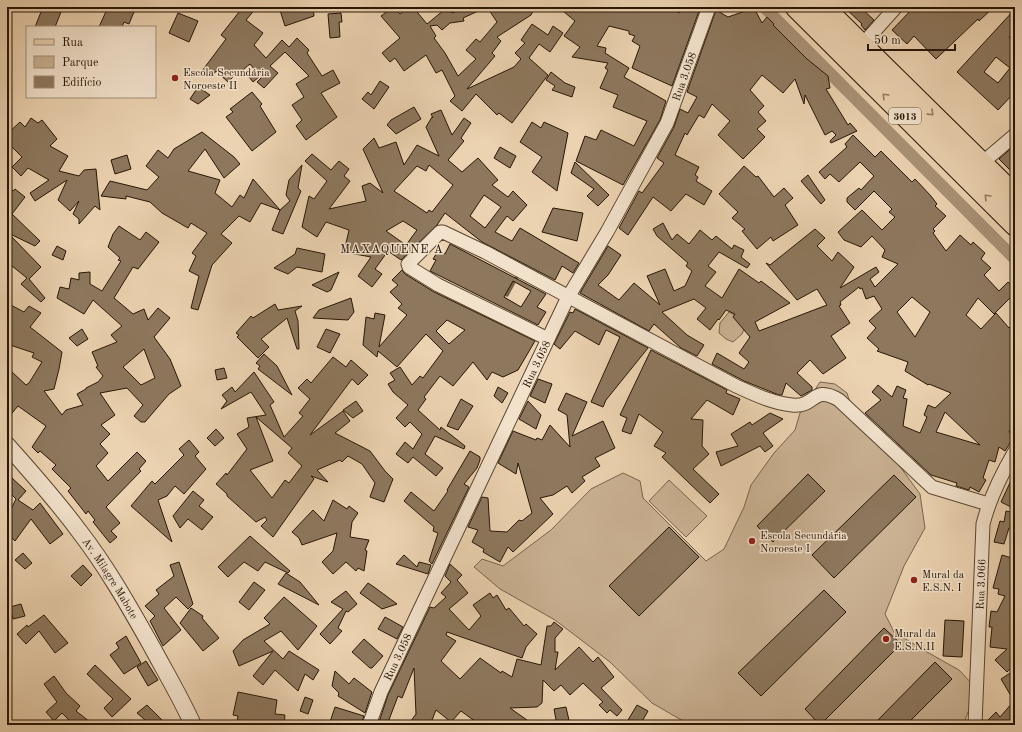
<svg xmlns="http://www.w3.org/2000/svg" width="1022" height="732" viewBox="0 0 1022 732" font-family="'Old Standard TT',serif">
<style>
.green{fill:#cab293;stroke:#79644c}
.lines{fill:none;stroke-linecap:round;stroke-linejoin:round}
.stream{stroke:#756049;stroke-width:3.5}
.canal{stroke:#a99276;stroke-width:12}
.building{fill:#8d785e;stroke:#281605;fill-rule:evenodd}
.minor-casing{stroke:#594530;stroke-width:15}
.tertiary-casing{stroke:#594530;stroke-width:18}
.primary-casing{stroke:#281605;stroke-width:23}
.minor{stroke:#f2e2cc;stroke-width:13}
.tertiary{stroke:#f2e2cc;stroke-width:16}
.primary{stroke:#ebd2b0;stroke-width:21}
.oneway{stroke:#937d63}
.poi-dot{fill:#8f2418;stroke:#f2e2cc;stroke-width:1.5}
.labels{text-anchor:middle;stroke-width:3;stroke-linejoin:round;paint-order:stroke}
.shield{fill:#f2e2cc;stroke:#655341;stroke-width:1}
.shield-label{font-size:10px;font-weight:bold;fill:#281605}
.poi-label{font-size:11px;fill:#281605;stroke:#f2e2cc;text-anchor:start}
.street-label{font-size:11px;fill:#281605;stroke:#f2e2cc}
.neighbourhood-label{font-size:12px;letter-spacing:1px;fill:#281605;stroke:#f2e2cc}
</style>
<rect width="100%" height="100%" fill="#ebd2b0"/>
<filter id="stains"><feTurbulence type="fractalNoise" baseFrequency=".005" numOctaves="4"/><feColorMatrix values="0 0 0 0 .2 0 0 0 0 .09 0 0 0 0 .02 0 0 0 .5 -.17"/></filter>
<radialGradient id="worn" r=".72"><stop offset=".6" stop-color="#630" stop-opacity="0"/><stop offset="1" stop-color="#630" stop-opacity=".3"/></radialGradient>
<path class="green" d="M729,312L739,317L744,329L742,334L733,342L726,339L719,333L720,323Z
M820,382L835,384L847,393L856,421L893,457L920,494L925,528L904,566L885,614L894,632L927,652L959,670L973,685L970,707L963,725H690L652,703L610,662L555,620L500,589L474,567L482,559L503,566L551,530L591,489L623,473L640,481L643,498L706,561L724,549L744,507L751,485L774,453L795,430L800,413Z
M669,480L707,516L686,537L649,501Z"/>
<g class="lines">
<path class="stream" d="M503,293L507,295L519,273"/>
<path class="canal" d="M764,7L1015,259"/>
</g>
<path class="building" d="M43,7H63L55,27H35Z
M108,7H136L129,24L124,22L122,27H99Z
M243,7H257L246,20L263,33L254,45L266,58L282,40L289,47L297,38L309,50L307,53L322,76L333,70L340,83L321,93L337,117L306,140L296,126L302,120L292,105L304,97L296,84L309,76L285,52L270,66L278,73L264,88L257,82L262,77L260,76L253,82L249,77L255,70L250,64L238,74L237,73L228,82L216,71L212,77L202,71L226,39L221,35Z
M279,7H313L314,16L285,26Z
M393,7L400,14L409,7H413L427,24L444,10H451L452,13L466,7H535L531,15L497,37L501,41L492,53L495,56L467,89L514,67L521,59L515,53L525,43L521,40L532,24L548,35L553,26L563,33L550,52L539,44L529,58L548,75L512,123L499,113L497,115L476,94L462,111L450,101L455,96L442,70L436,73L426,55L404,71L395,58L390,62L382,53L400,38L381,16ZM487,7L497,22L480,42L476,39L466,50L476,59L458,76L445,53L434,38L436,36L430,26L437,25L442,30L450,23L464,21L463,18Z
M558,7H672L679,13L682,7H692L699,11L672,86L632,68L640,46L632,41L635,36L629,34V31L609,26L597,46L606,48L605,53L629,68L624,77L666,101L660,120L623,185L576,161L585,136L596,140L601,130L634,146L647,121L613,107L618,95L600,88L608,70L605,68L608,63L572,57L580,47L564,36L575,21Z
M844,7H860L874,20L865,30L861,25L862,24Z
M914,7H994L979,21L978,19L936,59L914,36L907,44L892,30Z
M754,8L762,23L767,17L774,24L773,25L807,59L828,76L830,88L826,89L848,125L850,123L857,131L831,143L830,141L836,135L832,131L825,135L805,95L804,104L795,79L783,93L762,75L750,90L764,106L758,112L766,121L757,129L765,137L743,159L718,135L730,121L712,104L704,118L699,115L687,135L685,133L675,155L699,167L695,175L698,177L696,181L712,191L704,205L686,194L671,211L653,197L628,235L619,228L639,191L642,193L664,163L657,158L674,127L680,109L688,113L697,97L687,92L716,10L728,17Z
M1015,9V31L1009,37L1015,42V92L998,110L957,72ZM996,57L1010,68L998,83L984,72Z
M178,13L198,21L189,42L169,33Z
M341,13L342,22H339L340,37L330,38L328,14Z
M551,72L565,83L575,87L572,97L552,90L555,86L546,80Z
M380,81L389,87L374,109L362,99L368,92L371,95Z
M198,87L210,95L198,104L190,99Z
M252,92L262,104L260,106L276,132L252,151L226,117L233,112L230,109Z
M414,107L421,119L396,134L387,125L391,120Z
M441,110L452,135L464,118L471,123L461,138L464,141L448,160L462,172L478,158L498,180L492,185L508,197L513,191L527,205L513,221L507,216L495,232L512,241L520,228L579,263L573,273L562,266L555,280L482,242L445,213L437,225L401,260L388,251L375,269L382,274L372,287L358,276L371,257L344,252L349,230L326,222L317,237L302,227L309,196L314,199L327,181L305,161L312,154L331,170L339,161L349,169L344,176L350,181L329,209L366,201L362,186L370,183L383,193L363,149L374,138L379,148L396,142L404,165L417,145L439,156L426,127L432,117L433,118L431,114ZM429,165L453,185L432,212L429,210L427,213L394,191L417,166L426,171ZM484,195L501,207L485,228L470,216ZM403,221L417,230L406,245L386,231Z
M31,118L38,123L42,120L57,139L50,146L68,156L59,171L79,176L84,170L96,169L100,210L95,206L79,224V219L73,214L79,201L70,211L58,200L67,180L35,201L30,193L49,180L28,168L21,176L12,167L22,157L7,142V134L20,122L25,127Z
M532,122L541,128L544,122L568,133L557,191L532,172L542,157L520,142Z
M202,132L234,157L240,164L224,178L205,149L188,171L220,180L215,193L232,207L240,195L244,198L253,179L280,210L290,201L286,195L289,180L302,165L298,188L301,191L283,234L272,230L280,210L261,203L250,222L239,216L221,234L232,243L212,265L198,310L191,308L199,276L189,271L196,256L192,253L207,233L191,223L188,228L162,213L150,202L126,196V199L101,196L110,181L147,190L159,177L146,166L158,150L168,158L174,149Z
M853,135L875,157L881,151L912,182L915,179L931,196L937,204L935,206L946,216L933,229L935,231L933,233L946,251L960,235L971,245L973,242L985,253L981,259L991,268L984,275L999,291L1008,282L1015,288V293L994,314L978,298L966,315L981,329L996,313L1009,328L1015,324V420L1009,432L1015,435L1005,451L999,447L995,462L989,460L983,478L986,480L979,492L970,487L969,490L956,486L957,483L931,475L865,413L881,400L872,392L878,385L892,397L897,386L906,390L903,398L907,399L903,426L920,433L927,417L924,415L928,405L935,408L951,393L929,384L928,385L905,371L908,362L877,351L879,349L867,338L876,328L869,321L882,309L874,296L866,299L862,288L860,289L859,287L840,302L841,305L839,306L850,323L831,336L846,358L823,374L810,360L797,373L812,387V390L801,396L786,383L782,395H779L744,381L712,364L717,353L744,369L749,362L739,353L750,337L733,317L735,314L726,310L719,320L718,319L710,330L697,319L706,308L694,299L662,312L687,335L704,345L697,356L681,348L654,324L649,331L580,293L608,246L621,255L608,275L598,285L619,300L634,283L660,305L647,276L665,269L674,291L685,286L692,271L686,266L688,263L657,236L653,229L663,223L672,240L677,234L689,244L700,230L712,240L716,236L732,249L734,245L744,250L741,257L750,264L747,268L719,252L708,266L716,272L705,286L722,298L739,269L759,283L761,281L790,303L755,322L759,331L827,305L817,289L797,300L766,263L770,265L815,229L825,238L817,246L832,261L838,252L854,267L840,288L876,267L879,272L870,279L875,287L898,264L882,257L885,250L872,236L861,247L844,240L838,232L862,210L882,230L895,217L889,212L892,209L874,191L855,210L847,202V198L859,188L861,190L874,176L860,162L839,182L830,174L825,179L819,172L847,147L845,144ZM912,297L930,312L915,337L897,312ZM945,412L980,445L936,432Z
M1015,145V175L999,159Z
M500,147L516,156L510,168L494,158Z
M127,155L131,169L115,174L111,160Z
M575,162L609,195L598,206L587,196L594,189L571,173Z
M744,166L756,177L758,176L774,197L784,188L793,198L785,205L798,225L773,241L771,237L757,249L742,231L745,229L732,218L738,212L719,194Z
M808,175L825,200L821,204L801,181Z
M7,187L13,191L15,189L25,197L12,214L40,241L35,246L8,233L41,267L29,279L45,298L41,302L21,284L27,278L7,262Z
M553,208L583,213L577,241L542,232Z
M119,226L140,240L146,232L159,242L138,269L133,267L114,298L133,314L144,309L148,320L158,308L170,318L154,337L170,359L181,386L169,394L145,422H141L134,416L143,405L127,388L100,393L115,415L101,425L110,434L100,444L108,453L96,466L108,481L137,452L146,461L139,469L141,471L106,507L120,523L111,531L117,537L110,543L93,522L95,520L88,511L86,514L68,491L71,488L52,469L56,465L40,451L38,453L32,447L46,426L18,406L7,419V378L12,372L26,385L29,383L42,362L32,357L34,353L7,344V303L24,312L29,306L41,313L30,327L62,352L59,369L54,389L44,391L62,415L66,410L83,405L77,394L86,389V388L98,382L103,376L96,367L98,366L92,352L117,342L111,335L122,326L93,300L84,314L57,298L60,287L69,289L71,278L79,280V273L90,272V284L102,291L121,261L118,260L120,258L108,247L113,234ZM144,349L155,378L141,385L123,367Z
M450,244L546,294L537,307L546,312L538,325L430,271L436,260L433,259L438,251L445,254ZM513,281L531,291L521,307L504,297Z
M57,246L66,251L63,260L52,255Z
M297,248L325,254L322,272L297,267L288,274L274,268L295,254Z
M402,270L405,274L434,292L535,341L518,370L503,377L492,372L487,380L473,362L453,386L440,376L424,397L426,399L418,410L440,430L441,427L465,446L464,449L435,436L425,454L443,468L436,476L413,457L408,463L396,454L405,442L413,449L422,434L410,422L405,427L396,418L408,405L393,392L388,384L395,380L390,373L400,367L412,385L420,376L423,378L443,351L426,334L397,367L378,351L377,357L363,345L366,317L374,319L375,313L385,315L379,347L407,315L398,308L402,304L390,292L398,285L392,280ZM447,320L465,330L449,344L436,331Z
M339,272L331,290L327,292L312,285Z
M351,298L354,312L348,320L313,318L319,310Z
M275,304L278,310L302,306L295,311L298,321L299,349H297L287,318L261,339L269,347L258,358L237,337L239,335L236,333L251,316L253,318Z
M575,309L648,348L606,400L603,407L591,402L620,337L606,330L599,345L575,331L560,349L554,344L570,312L573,313Z
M82,329L88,339L77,346L69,338Z
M326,329L340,334L330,353L317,347Z
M651,350L727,390L726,393L740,399L733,415L707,400L691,419L703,420L702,446L709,454L693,469L719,494L710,503L662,457L666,453L654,446L663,432L639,414L631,434L622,431L627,418L620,415Z
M264,354L277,366L292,395L258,369L260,366L256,363Z
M333,357L346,367L351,360L368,375L358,385L352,379L310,435L343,411L350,421L335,433L370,451L385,471L393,479L384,502L370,497L375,483L362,464L348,456L342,462L340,460L317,470L328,482L311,476L314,479L273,537L261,526L267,520L265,517L256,522L227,496V494L216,484L226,473L227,475L247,449L237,434L249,427L247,418L266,415L251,392L221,409L227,401L222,395L232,387L235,392L254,372L274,402L270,405L284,437L303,416L299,413L310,399L298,388L307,379L311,383ZM256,417L292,448L288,453L302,466L289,483L285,480L272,498L250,470L273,461Z
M224,368L227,378L217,380L215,370Z
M538,379L552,384L545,403L530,396Z
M498,387L508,393L502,403L494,396Z
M566,393L587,402L572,436L603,421L615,448L595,458L600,466L582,477L585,481L572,493L567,486L553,495L540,498L553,514L513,552L508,547L500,562L483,552L484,549L472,542L478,530L468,527L482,497L488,498L490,531L507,532L519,520L522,521L532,513L518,463L516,474L498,463L513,431L536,440L537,438L542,440L550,425L570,447L567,415L558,410Z
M461,399L473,406L458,430L447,426Z
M356,401L363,411L353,418L343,410Z
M528,401L541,415L536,429L519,419Z
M770,413L783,419L763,433L773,446L765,452L760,446L721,466L716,452L738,446L731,434L750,422L752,425Z
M216,429L224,438L215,446L207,438Z
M189,440L199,452L195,456L206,469L184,494L175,486L167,496L158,500L172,542L131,506L152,481L155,484L184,455L179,449Z
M470,451L480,457V460L477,468L464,484L469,487L432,564L429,561L438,533L433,531L434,527L404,501L411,492L434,511L448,491L447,490Z
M1015,472V509L1001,502Z
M808,474L825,491L773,542L757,526Z
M894,475L916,497L834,578L812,555Z
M12,478L26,491L18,500L33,510L40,503L63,534L50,544L31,519L15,541L7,533V517L16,499L7,490V484Z
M193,491L204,500L199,506L213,517L202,530L188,519L180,528L173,516Z
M333,500L347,509L349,506L358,513L352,522L350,537L369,540L365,550L367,551L364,571L358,568L356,571L346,562L333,574L322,562L333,551L337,533L302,545L299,538L292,532L313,510L324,521Z
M1006,511L1015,513V529L1009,528L1004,544L994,542L1000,521L1004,522Z
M669,527L699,557L639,616L609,586Z
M250,536L290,571L288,573L265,562L258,571L244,562L228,577L218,567Z
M23,553L32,563L25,569L15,560Z
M404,555L417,567L419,562L431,565L428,574L396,564Z
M1002,555L1015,559V664L1007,672L995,660L1007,649L990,647L992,627H989L991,611L997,612L1005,596L998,594L999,589L993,588Z
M179,562L193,604L188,609L176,597L164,608L181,630L163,646L150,621L155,616L145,606L159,594L156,590L174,576L170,565Z
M450,564L462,575L457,580L468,593L449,609L469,630L481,616L473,605L490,593L493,598L497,595L506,610L509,608L524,626L526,624L537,634L526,647L522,658L447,632L446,635L456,641L441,661L460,679L480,658L501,673L502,671L512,677L517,659L541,665L547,626H551L554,622L563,629L555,638V652H558L555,670L579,647L593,662L598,657L614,677L601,688L622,710L617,716L610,710L607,713L599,705L603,702L583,683L570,695L561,685L554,691L543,680L542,703L537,707L510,708L534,725H480L461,711L451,722L436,710L430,725H408L416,714L414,668L402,698L398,696L387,725H378L388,695L430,607L434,608L446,597L441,593L451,582L445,576Z
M83,565L92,575L81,586L71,576Z
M286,573L300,582L319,605L278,584Z
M254,582L265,590L249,610L239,602Z
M368,583L374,587L397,604L382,609L360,593Z
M824,590L846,612L761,696L738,673Z
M346,591L357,604L348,612L346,611L338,628L342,631L330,644L320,634L343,609L331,602Z
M284,597L317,626L298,650L281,631L264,641L283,659L289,651L319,670L313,680L305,674L298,691L275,670L263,685L253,676L273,651L239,666L233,651L243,640L270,624L264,618Z
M21,604L25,616L13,619L10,607Z
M191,608L203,616L202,618L219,638L203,651L180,623Z
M44,615L68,643L55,653L39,631L26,644L17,634L27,625L28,627Z
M385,617L403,627L397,639L378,629Z
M945,620L964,621L962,657L943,656Z
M884,628L901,644L820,725L805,709Z
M126,636L141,663L124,674L110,655L119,648L116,643Z
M364,639L383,656L372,668H370L352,652Z
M146,661L158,680L148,686L137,667Z
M935,662L952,679L906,725H873Z
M95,665L131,699L112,717L104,708L113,699L87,674Z
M1015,670V725H993L988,720L996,712L1000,717L1014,701L1001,679Z
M335,671L349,684L354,678L372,692L365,713L338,696L339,693L332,686Z
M54,676L66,693L80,706L76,711L94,725H74L62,713L54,721L46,712L57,702L44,684Z
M238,692L277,700L275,714L285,715L284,725H244V723L237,722L238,716L233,715Z
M305,697L313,700L308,714L300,711Z
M147,705L167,725H151L137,713Z
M637,705L648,711L640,725H625Z
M335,707L364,716L361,725H329Z
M566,707L570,725H557L554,709Z"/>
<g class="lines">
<g class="minor-casing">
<g id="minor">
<path d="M862,45L896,7"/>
<path d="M982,163L1015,135"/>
<path d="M548,339L438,285L409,267L408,264L440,232H443L485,252L736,386C754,394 772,403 792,405C816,408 812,384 839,400L932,487L988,504"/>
<path id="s1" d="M369,725L381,692L404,643L567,299L607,232L667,123L709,7"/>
<path id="s2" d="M975,725L983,524C990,497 1001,475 1015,451"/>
</g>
</g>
<g class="tertiary-casing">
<g id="tertiary">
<path id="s3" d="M7,445C32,473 57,501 79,531C107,567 130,608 152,647C166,673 181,698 193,725"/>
</g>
</g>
<g class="primary-casing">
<path id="primary" d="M796,7L1015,225
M823,7L1015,196"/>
</g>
<use href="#minor" class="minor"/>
<use href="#tertiary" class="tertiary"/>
<use href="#primary" class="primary"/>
</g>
<defs><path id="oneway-chevron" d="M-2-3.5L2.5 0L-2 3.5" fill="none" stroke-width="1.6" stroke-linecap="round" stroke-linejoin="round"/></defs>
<g class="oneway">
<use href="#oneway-chevron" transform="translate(885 96) rotate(-135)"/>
<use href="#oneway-chevron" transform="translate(931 113) rotate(44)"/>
<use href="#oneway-chevron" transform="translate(987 197) rotate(-135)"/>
</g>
<g class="poi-dot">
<circle cx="175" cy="78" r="4"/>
<circle cx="752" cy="541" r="4"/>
<circle cx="914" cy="580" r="4"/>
<circle cx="886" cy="639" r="4"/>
</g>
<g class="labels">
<rect class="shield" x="889" y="108" width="32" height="16" rx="3"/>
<g class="shield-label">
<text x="905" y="120">3013</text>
</g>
<g class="poi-label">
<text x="183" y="76">Escola Secundária<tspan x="183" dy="13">Noroeste II</tspan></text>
<text x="760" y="539">Escola Secundária<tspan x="760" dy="13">Noroeste I</tspan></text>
<text x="922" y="578">Mural da<tspan x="922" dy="13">E.S.N. I</tspan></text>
<text x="894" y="637">Mural da<tspan x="894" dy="13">E.S.N.II</tspan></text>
</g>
<g class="street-label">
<text dy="4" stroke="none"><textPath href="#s1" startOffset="722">Rua 3.058</textPath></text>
<text dy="4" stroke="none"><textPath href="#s1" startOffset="398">Rua 3.058</textPath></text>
<text dy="4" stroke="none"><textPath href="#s3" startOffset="169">Av. Milagre Mabote</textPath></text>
<text dy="4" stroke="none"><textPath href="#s2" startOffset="141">Rua 3.066</textPath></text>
<text dy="4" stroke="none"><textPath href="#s1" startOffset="74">Rua 3.058</textPath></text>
</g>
<g class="neighbourhood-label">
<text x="392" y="253">MAXAQUENE A</text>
</g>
</g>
<rect width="1022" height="732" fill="none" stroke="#ebd2b0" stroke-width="24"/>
<rect x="8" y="8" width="1006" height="716" fill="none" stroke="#281605" stroke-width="2"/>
<rect x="12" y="12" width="998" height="708" fill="none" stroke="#281605"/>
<rect x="26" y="26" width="130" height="72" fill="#f2e2cc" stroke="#a1907c"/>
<rect x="34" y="39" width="20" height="6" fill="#ebd2b0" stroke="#a1907c"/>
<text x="62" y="46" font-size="12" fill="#281605">Rua</text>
<rect x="34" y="56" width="20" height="12" fill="#cab293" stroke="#a1907c"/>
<text x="62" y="66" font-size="12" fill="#281605">Parque</text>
<rect x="34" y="76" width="20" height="12" fill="#8d785e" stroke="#a1907c"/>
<text x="62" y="86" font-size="12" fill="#281605">Edifício</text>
<path d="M868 44v6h87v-6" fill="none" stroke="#281605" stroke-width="2"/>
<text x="874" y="44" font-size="12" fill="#281605" stroke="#f2e2cc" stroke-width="3" paint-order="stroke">50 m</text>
<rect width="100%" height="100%" filter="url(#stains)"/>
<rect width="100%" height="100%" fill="url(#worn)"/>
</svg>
